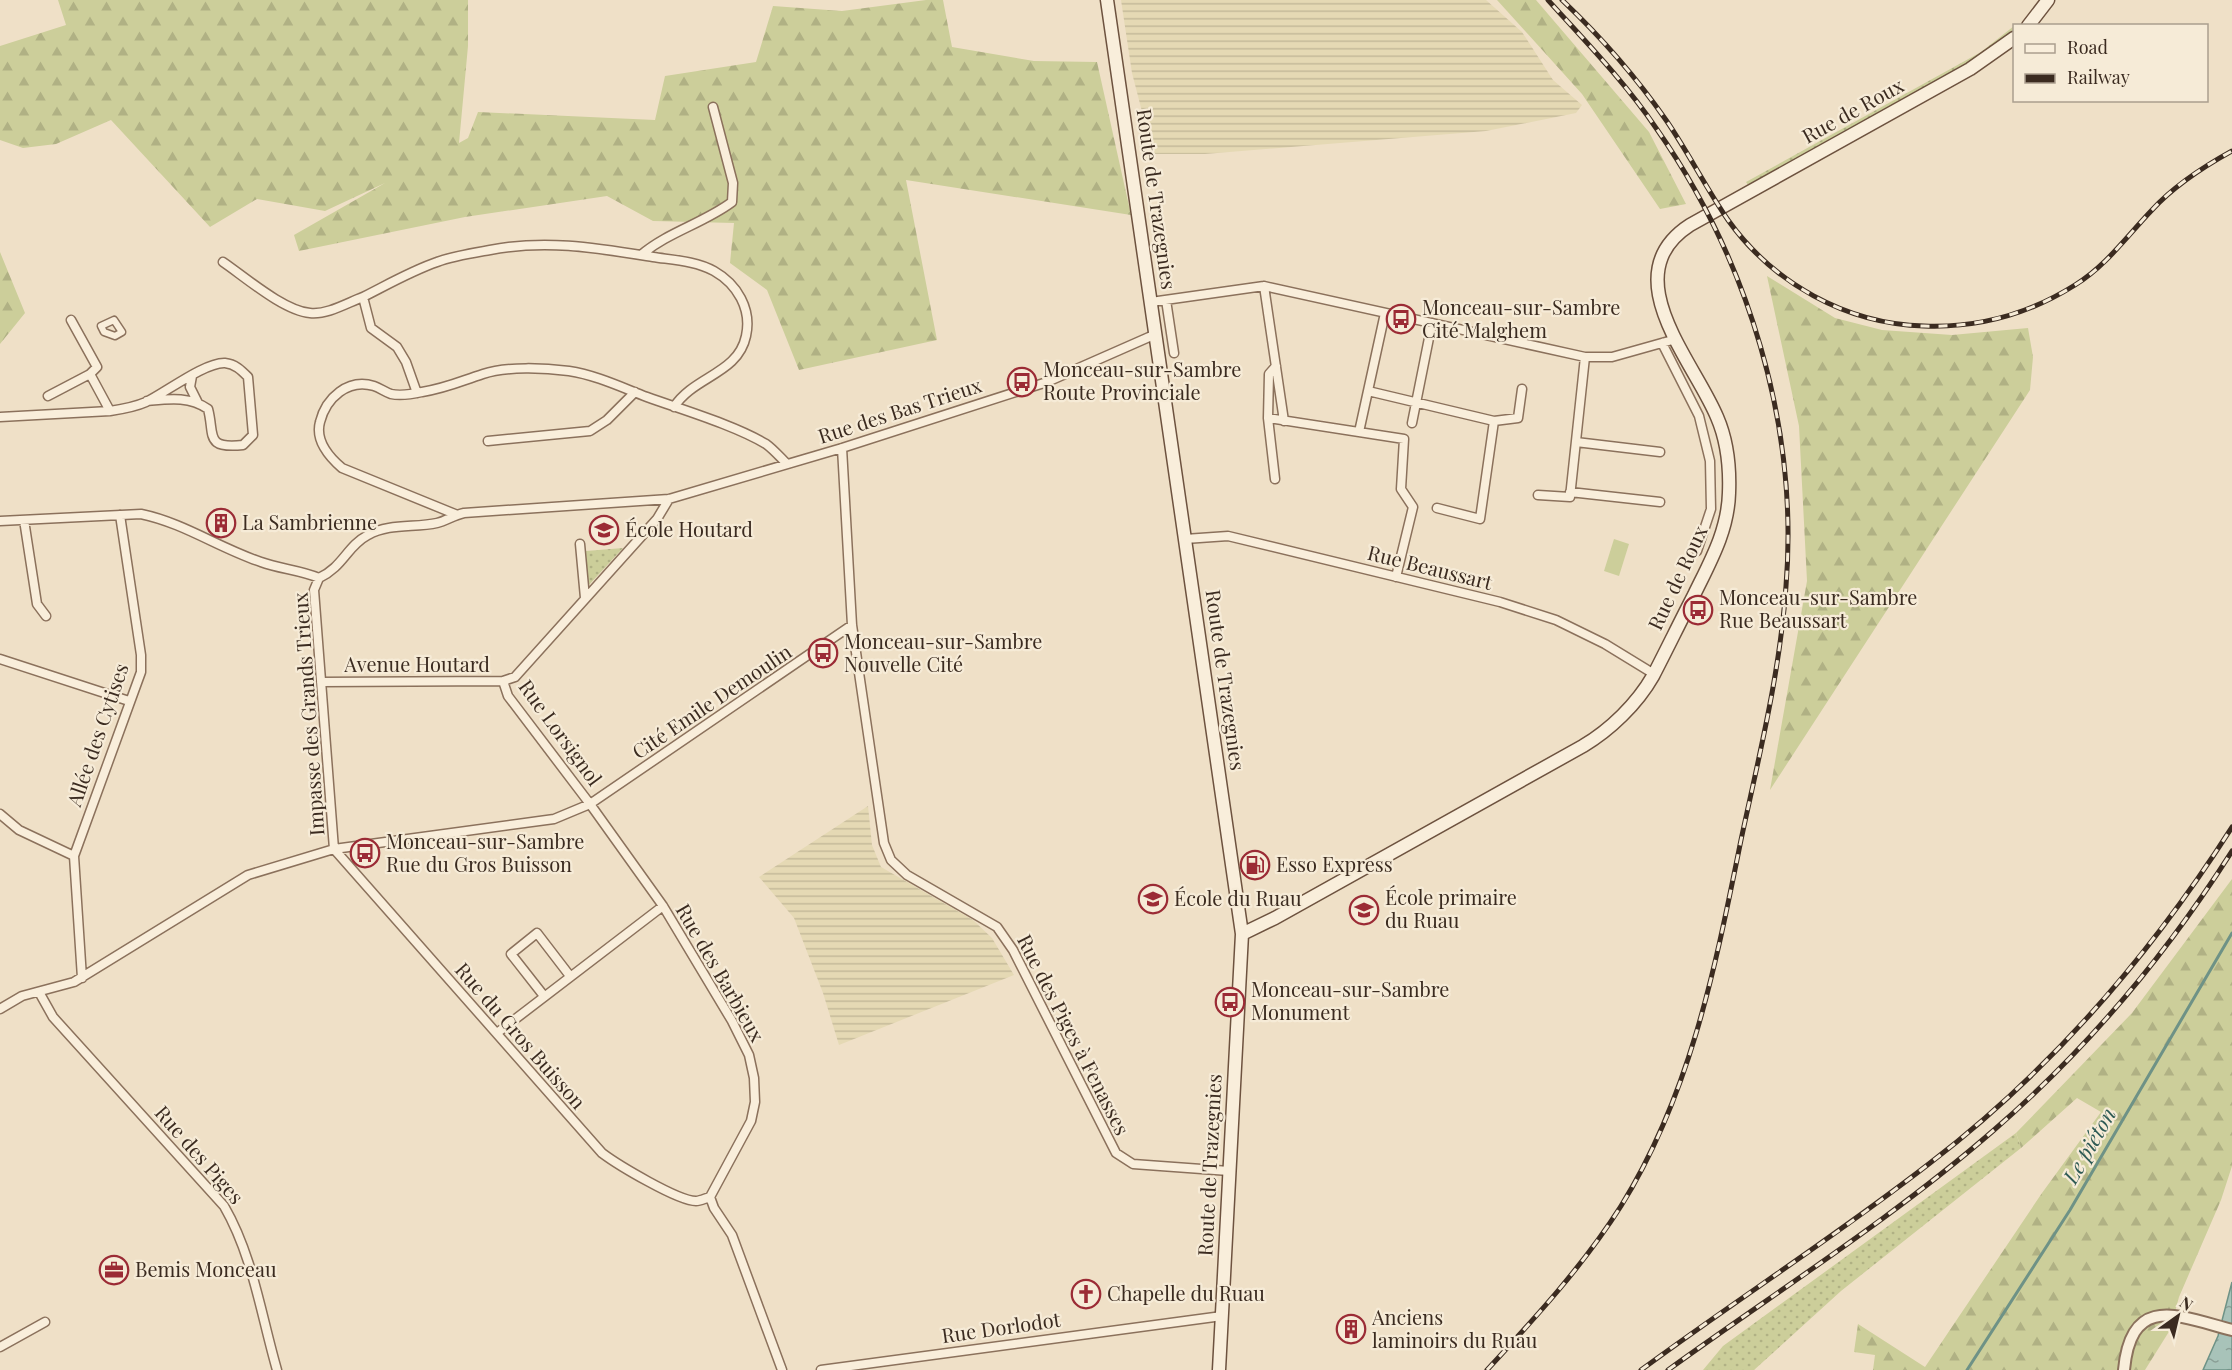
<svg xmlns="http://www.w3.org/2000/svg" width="2232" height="1370" viewBox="0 0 2232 1370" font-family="'Playfair Display',serif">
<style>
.farmland{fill:url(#farmland-rules)}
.grass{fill:url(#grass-dots)}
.forest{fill:url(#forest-firs)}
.pitch{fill:#ccce9a}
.water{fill:url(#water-ripples);stroke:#6e9286;stroke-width:1.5}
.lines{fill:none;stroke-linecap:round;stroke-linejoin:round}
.stream{stroke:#6e9286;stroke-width:3}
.pedestrian-casing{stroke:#8b715c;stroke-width:9}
.minor-casing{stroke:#8b715c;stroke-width:11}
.tertiary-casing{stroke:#8b715c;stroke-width:14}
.secondary-casing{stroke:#6d523f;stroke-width:15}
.pedestrian{stroke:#f9eedb;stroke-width:6}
.minor{stroke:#f9eedb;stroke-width:8}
.tertiary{stroke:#f9eedb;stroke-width:10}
.secondary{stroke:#f9eedb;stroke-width:12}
.rail-casing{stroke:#3b2b20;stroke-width:5}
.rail{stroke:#f6ebd7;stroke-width:3;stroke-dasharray:9;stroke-linecap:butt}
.labels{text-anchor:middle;stroke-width:4.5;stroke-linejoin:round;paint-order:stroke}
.street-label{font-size:20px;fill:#3b2b20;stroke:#f6ebd7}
.poi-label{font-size:20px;fill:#3b2b20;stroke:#f6ebd7;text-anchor:start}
.water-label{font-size:21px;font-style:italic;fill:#2f5b55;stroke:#f6ebd7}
</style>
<defs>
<pattern id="farmland-rules" width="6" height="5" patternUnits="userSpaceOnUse" patternTransform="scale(1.5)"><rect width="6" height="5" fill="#e5d9b4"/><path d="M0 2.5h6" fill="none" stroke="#c5ba9a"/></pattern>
<pattern id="grass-dots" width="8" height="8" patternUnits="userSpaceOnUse" patternTransform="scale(1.5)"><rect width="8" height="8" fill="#ccce9a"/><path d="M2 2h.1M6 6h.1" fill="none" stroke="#b0b184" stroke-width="1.8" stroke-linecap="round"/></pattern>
<pattern id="forest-firs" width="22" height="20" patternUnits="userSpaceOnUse" patternTransform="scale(1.5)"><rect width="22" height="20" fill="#ccce9a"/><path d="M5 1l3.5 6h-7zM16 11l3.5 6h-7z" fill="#b0b184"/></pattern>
<pattern id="water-ripples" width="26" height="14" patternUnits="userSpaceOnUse" patternTransform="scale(1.5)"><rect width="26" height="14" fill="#a8c3b9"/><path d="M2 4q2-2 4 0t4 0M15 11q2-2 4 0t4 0" fill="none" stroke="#8a9f96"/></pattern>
</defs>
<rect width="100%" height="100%" fill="#efe0c7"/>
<path class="farmland" d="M1121,0H1486L1522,32L1553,80L1582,105L1576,113L1486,131L1205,154H1153L1132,73Z
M868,806L872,845L881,867L973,920L992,938L1014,975L839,1045L823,993L794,918L759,877Z"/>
<path class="grass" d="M2014,26V31L1967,64L1748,185L1746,182L1981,52Z
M623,548L587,587L586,551Z
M2016,1133L2021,1148L1841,1291L1754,1370H1703L1723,1346Z"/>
<path class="forest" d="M58,0H468V46L459,143L468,138L478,112L655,120L665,76L756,62L773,6L842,11L926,0H943L952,47L1034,61L1097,62L1131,215L906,180L937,340L799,370L767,290L730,263L734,223L653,221L607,196L465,217L299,251L294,235L385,183L325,211L257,199L210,227L111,120L56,144L23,148L0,140V46L66,25Z
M1497,0H1536L1649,132L1686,204L1660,209L1582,94Z
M0,252L25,313L0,344Z
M1767,276L1835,318L1882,330L1952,335L2028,328L2033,357L2030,390L1770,790L1807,581L1799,426Z
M2232,879V1166L2221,1200L2179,1297L2170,1330L2145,1370H1873L1875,1355L1854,1352L1858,1324L1925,1367L2042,1193L2101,1112L2077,1098L2021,1148L2016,1133L2132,1013Z"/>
<path class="pitch" d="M1614,539L1629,544L1619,576L1604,571Z"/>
<path class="water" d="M2232,1282V1370H2203L2218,1336Z"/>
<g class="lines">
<path class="stream" d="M1967,1370L2070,1210L2232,933"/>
<g class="pedestrian-casing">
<path id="pedestrian" d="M114,320L122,332L115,336L104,332L101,326Z"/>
</g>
<g class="minor-casing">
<path id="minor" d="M641,255C668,232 704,223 732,202L733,183L713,107
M223,262C245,277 284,311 310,313C327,315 347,303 363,297
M1264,286L1284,421
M1166,300L1174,353
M1151,302L1264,286L1585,357H1612L1676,339
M1662,343L1699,416L1710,461L1711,509L1697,551
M90,374L110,411
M192,376L190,387L198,403
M1368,391L1494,421L1480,519L1437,508
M417,393L406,362L397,347L371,328L363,297C387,285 411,271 437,262C453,256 473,253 490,250C546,239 597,248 653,257C673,260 696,261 714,271C737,284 752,309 746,336C738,374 694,376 674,407
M48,396L90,374L97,367L71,320
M0,417L110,411C123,409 135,407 146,402C165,393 205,362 225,363C235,364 241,370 248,377L253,435L243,445C204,449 215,435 208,409C189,396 169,399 147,401
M1268,418L1404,439L1401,489L1413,507L1396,577
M1494,421L1518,418L1522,389
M1412,423L1432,323
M1359,432L1385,313
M488,441L590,431L607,420L635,392
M1576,442L1660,452
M842,448L852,625L884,843L891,860L907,875L997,927L1013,950L1116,1153L1133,1164L1229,1171
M1275,479L1268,418L1269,374L1276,366
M1570,492L1660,502
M1538,495L1570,497L1585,357
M455,514L342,468C329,457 315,440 320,422C326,398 348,378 374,386C380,388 385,392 391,394C400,396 413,394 422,392C447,388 461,381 483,374C507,366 545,368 569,371C596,375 623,388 647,397C683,410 734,425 766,444C773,449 780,457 786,463
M24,520L37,604L46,616
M0,521L141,514C184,523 219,548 261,562C280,569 300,570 319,578
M1185,539L1228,536L1500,602L1556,620L1605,644L1654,674
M580,544L585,598
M319,578C343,567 347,546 368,535C389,523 415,528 437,523C446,521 454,515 464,513L669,499L842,448L1047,382L1156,334
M319,578L314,590L334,849L602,1153C618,1165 678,1201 696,1201C700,1201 706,1198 710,1197
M0,659L129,701
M503,681L508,696L590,804L663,906L732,1021L749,1055L754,1078L755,1102L751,1121L710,1197L714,1208L732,1235L782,1370
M321,682L503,681L515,677L657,519L669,499
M0,814L19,830L74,856L82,978
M74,856L141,672V655L120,515
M39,992L53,1017L224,1206C253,1256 261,1315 277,1370
M544,996L511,954L537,933L570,976
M0,1009L22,996L74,982L248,875L334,849L554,819L590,804L852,625
M497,1033L663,906
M0,1347L45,1322
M821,1370L1222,1316"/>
</g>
<g class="tertiary-casing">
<path id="tertiary" d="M2124,1370C2131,1293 2179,1316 2232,1330"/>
</g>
<g class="secondary-casing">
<path id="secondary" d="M1107,0L1242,934L1219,1370
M2028,26L2048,0
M1242,934L1275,918L1583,746C1610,730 1637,704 1653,676C1667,649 1680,622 1694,595C1710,562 1728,531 1729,493C1730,468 1727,440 1717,417C1694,361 1613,275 1690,225L1970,69L2014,38"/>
</g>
<use href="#pedestrian" class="pedestrian"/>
<use href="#minor" class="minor"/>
<use href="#tertiary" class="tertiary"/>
<use href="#secondary" class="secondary"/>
<g class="rail-casing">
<path id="rail" d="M1562,0C1600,36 1636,77 1666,120C1688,152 1706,188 1728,220C1773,283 1846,324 1924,326C1977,328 2029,314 2075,285C2106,266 2127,236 2152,210C2175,185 2203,167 2232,151
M1487,1370C1535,1318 1583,1266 1621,1206C1691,1093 1715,968 1741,840C1759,756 1780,673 1786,586C1799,426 1748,259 1656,128C1625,82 1585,41 1548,0
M1641,1370C1736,1300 1836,1236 1930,1163C2050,1071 2151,954 2232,827
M1668,1370C1777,1291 1892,1219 1994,1130C2086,1050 2166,955 2232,851"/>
</g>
<use href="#rail" class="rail"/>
</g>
<defs>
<g id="bus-ring" transform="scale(1.5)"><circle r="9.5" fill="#f6ebd7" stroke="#9b2b35" stroke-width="1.5"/><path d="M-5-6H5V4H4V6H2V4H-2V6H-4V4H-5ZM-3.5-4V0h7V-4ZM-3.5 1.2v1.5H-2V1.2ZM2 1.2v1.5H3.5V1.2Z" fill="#9b2b35"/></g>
<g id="building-ring" transform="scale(1.5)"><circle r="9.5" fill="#f6ebd7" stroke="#9b2b35" stroke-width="1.5"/><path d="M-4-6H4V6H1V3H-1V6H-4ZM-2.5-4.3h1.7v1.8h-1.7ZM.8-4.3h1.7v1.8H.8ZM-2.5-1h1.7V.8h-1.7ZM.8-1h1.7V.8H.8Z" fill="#9b2b35"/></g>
<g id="school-ring" transform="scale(1.5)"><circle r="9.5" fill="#f6ebd7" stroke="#9b2b35" stroke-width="1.5"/><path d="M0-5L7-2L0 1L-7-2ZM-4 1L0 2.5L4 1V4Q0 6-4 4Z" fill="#9b2b35"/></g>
<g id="fuel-ring" transform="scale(1.5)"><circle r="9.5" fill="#f6ebd7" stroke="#9b2b35" stroke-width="1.5"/><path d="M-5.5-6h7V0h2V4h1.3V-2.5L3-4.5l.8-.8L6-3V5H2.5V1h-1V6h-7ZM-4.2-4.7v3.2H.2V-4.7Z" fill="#9b2b35"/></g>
<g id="office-ring" transform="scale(1.5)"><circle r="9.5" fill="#f6ebd7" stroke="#9b2b35" stroke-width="1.5"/><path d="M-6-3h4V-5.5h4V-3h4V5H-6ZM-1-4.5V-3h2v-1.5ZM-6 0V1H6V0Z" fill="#9b2b35"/></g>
<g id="church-ring" transform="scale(1.5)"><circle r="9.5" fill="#f6ebd7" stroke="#9b2b35" stroke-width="1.5"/><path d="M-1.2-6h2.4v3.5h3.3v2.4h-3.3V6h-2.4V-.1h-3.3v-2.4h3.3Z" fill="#9b2b35"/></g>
</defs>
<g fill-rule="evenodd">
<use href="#bus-ring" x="1401" y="319"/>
<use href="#bus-ring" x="1022" y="382"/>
<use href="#building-ring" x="221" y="523"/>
<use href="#school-ring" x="604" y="530"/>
<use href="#bus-ring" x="1698" y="610"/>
<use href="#bus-ring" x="823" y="653"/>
<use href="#bus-ring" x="365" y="853"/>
<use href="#fuel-ring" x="1255" y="865"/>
<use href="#school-ring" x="1153" y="899"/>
<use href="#school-ring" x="1364" y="910"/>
<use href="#bus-ring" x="1230" y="1002"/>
<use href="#office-ring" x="114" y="1270"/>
<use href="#church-ring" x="1086" y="1294"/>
<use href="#building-ring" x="1351" y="1329"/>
</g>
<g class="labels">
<g class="street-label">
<text transform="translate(1853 111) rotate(-29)" y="7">Rue de Roux</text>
<text transform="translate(1156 199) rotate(82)" y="7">Route de Trazegnies</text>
<text transform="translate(900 411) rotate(-18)" y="7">Rue des Bas Trieux</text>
<text transform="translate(1430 568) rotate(14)" y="7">Rue Beaussart</text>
<text transform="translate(1678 578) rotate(-65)" y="7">Rue de Roux</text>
<text x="417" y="672">Avenue Houtard</text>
<text transform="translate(1225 680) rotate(82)" y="7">Route de Trazegnies</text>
<text transform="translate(712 702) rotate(-34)" y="7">Cité Emile Demoulin</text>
<text transform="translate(309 714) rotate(-94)" y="7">Impasse des Grands Trieux</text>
<text transform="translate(560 733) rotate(54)" y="7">Rue Lorsignol</text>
<text transform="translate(98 735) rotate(-71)" y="7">Allée des Cytises</text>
<text transform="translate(720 973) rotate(60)" y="7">Rue des Barbieux</text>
<text transform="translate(1073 1035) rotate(63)" y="7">Rue des Piges à Fenasses</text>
<text transform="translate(520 1036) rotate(49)" y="7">Rue du Gros Buisson</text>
<text transform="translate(199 1155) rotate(49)" y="7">Rue des Piges</text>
<text transform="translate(1210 1165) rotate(-87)" y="7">Route de Trazegnies</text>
<text transform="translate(1001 1328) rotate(-8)" y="7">Rue Dorlodot</text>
</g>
<g class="poi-label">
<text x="1422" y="315">Monceau-sur-Sambre<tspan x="1422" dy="23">Cité Malghem</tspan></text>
<text x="1043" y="377">Monceau-sur-Sambre<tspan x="1043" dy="23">Route Provinciale</tspan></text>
<text x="242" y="530">La Sambrienne</text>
<text x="625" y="537">École Houtard</text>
<text x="1719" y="605">Monceau-sur-Sambre<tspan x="1719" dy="23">Rue Beaussart</tspan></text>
<text x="844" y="649">Monceau-sur-Sambre<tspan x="844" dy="23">Nouvelle Cité</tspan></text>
<text x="386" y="849">Monceau-sur-Sambre<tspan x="386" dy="23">Rue du Gros Buisson</tspan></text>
<text x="1276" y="872">Esso Express</text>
<text x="1385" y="905">École primaire<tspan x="1385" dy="23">du Ruau</tspan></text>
<text x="1174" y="906">École du Ruau</text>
<text x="1251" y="997">Monceau-sur-Sambre<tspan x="1251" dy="23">Monument</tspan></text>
<text x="135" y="1277">Bemis Monceau</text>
<text x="1107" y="1301">Chapelle du Ruau</text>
<text x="1372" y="1325">Anciens<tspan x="1372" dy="23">laminoirs du Ruau</tspan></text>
</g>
<g class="water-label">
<text transform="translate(2090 1146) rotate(-60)" y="7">Le piéton</text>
</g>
</g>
<rect x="2013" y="24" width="195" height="78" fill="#f6ebd7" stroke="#ab9e8e" stroke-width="1.5"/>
<rect x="2025" y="44" width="30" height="9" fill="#f9eedb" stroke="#ab9e8e" stroke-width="1.5"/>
<text x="2067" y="54" font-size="18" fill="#3b2b20">Road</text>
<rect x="2025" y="74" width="30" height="9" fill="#3b2b20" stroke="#ab9e8e" stroke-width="1.5"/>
<text x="2067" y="84" font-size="18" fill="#3b2b20">Railway</text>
<g transform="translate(2178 1316) rotate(34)" stroke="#f6ebd7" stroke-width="4.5" paint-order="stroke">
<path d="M0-4.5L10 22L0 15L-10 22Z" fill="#3b2b20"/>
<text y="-9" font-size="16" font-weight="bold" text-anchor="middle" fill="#3b2b20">N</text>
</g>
</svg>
